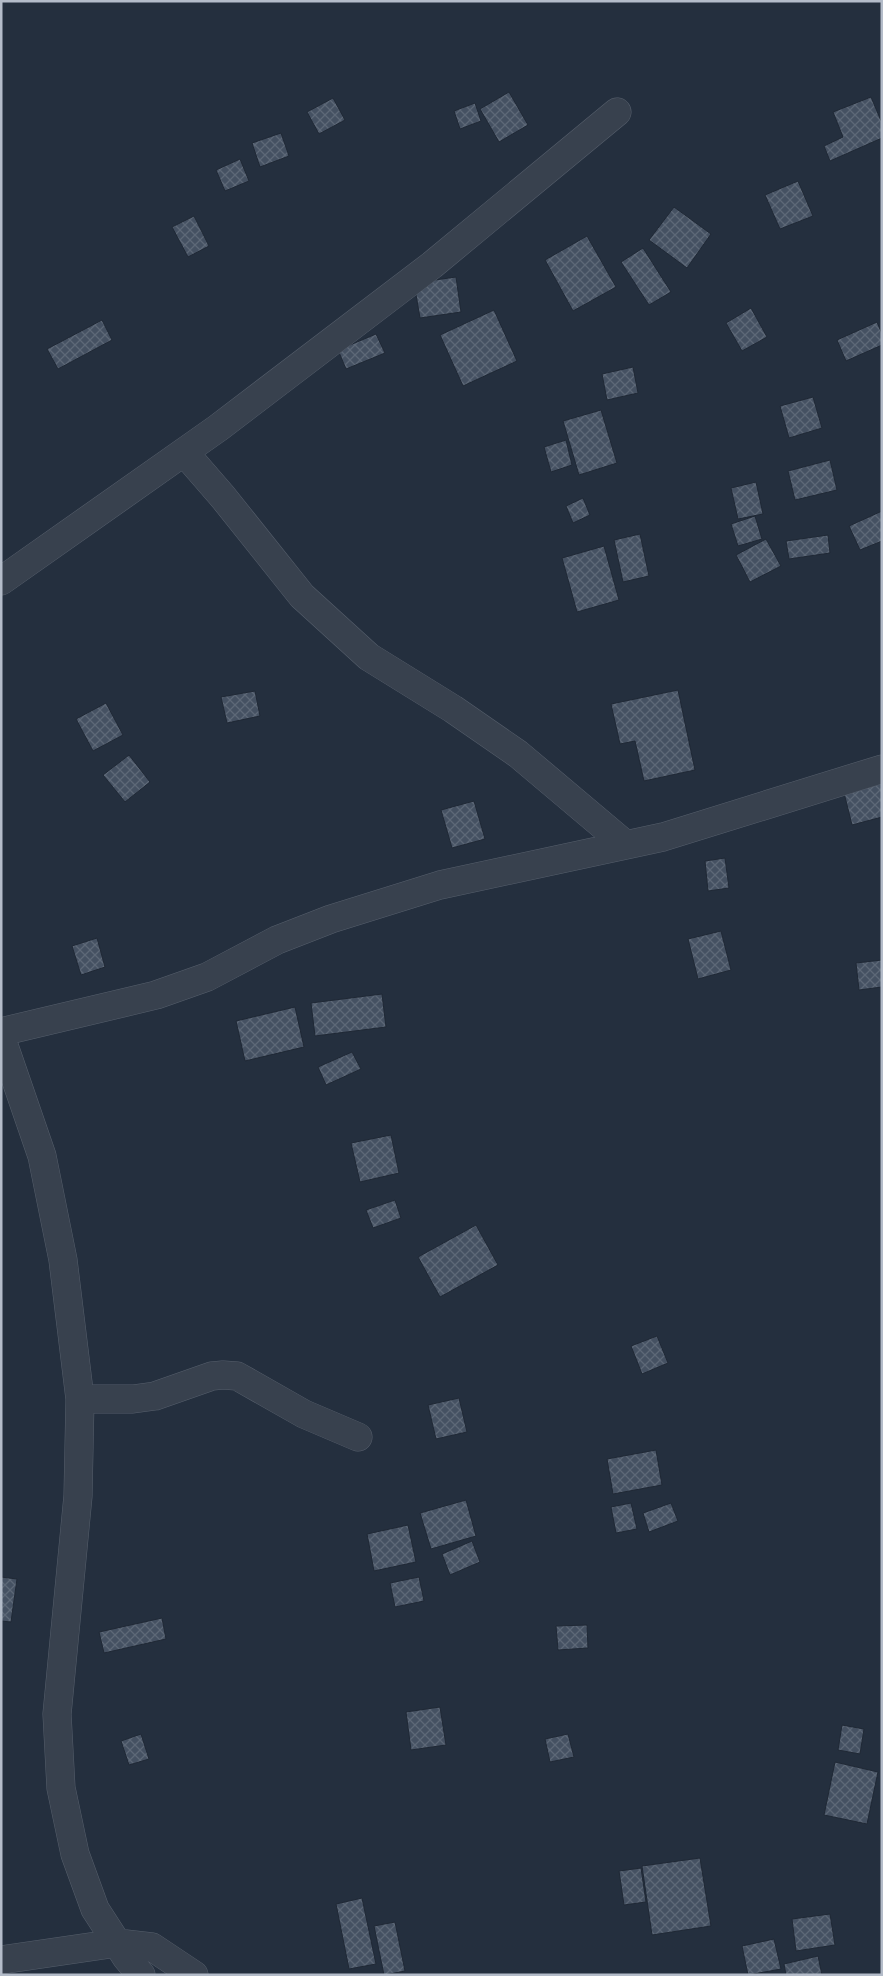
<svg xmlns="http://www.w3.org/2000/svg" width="883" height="1976" viewBox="0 0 883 1976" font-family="Montserrat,sans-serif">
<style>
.building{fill:url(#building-cross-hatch);stroke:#1f2835}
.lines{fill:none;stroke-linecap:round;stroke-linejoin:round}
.minor-casing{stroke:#565f6c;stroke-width:29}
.minor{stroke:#38414e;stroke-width:28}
</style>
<defs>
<pattern id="building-cross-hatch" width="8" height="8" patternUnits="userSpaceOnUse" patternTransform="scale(1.25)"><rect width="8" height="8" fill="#455162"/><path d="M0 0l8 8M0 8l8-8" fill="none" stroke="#5d6877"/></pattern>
</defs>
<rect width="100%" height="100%" fill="#242f3e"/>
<path class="building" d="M509,92L528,125L499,142L480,109Z
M871,97L882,123V138L830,161L824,146L843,137L833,112Z
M333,98L345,120L319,134L307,112Z
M475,103L481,121L460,129L454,111Z
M281,133L289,156L260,167L252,143Z
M240,159L249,181L225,191L216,170Z
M798,181L813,216L780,229L765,195Z
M674,207L711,234L687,268L649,240Z
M194,216L209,246L188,257L172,227Z
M587,236L616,287L573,311L545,260Z
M643,248L671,292L649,305L621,262Z
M456,277L461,312L420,318L414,283Z
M751,308L767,337L742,351L726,323Z
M494,310L517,361L463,386L440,335Z
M102,320L112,340L58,369L47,349Z
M877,322L882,334V345L846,361L837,340Z
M376,334L385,353L346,369L338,350Z
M633,367L638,393L607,400L602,374Z
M813,397L822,428L789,438L780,406Z
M601,410L617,463L579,475L563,421Z
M566,440L572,465L551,472L544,447Z
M830,460L837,490L795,500L788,471Z
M756,482L763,514L738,519L731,488Z
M583,498L590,515L573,523L566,506Z
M882,511V541L860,550L849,526Z
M755,516L762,539L738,546L731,524Z
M640,534L649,576L623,582L614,540Z
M828,535L830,553L789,559L786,541Z
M766,539L781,566L750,582L736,555Z
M604,546L619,600L577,612L562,558Z
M678,690L695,770L644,781L635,741L620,744L611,704Z
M255,691L260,716L227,723L221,697Z
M106,703L123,735L93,751L76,719Z
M129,755L150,782L125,802L103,775Z
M879,775L882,783V817L852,825L842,785Z
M474,801L485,839L452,848L441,810Z
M725,858L729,888L708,891L705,861Z
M721,931L731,970L698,979L688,939Z
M97,938L105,967L81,975L72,946Z
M882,960V987L859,990L856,963Z
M382,994L386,1027L315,1036L311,1003Z
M295,1007L304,1047L245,1061L236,1021Z
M352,1052L361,1069L326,1085L318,1067Z
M391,1135L399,1173L360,1182L351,1143Z
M395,1200L401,1218L373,1228L366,1210Z
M476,1225L498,1265L440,1297L418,1257Z
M657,1336L668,1363L642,1374L631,1346Z
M459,1398L467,1432L436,1439L428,1405Z
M656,1450L662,1485L613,1494L607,1459Z
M466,1500L476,1536L431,1549L420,1513Z
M631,1503L637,1529L616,1533L611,1507Z
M671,1503L678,1521L649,1532L643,1513Z
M408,1525L416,1562L374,1571L367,1534Z
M472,1541L480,1562L450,1575L442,1554Z
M1,1577L17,1579L11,1622L1,1621Z
M419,1577L424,1601L395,1607L390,1583Z
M162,1618L166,1639L104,1653L99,1632Z
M587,1625L588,1648L558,1650L556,1626Z
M440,1707L446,1745L411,1750L406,1712Z
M842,1725L864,1729L860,1754L838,1750Z
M141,1734L149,1759L129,1765L121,1741Z
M568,1734L574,1757L550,1762L545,1739Z
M835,1762L878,1772L867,1824L824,1815Z
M700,1858L711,1926L652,1935L642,1866Z
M641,1868L646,1902L624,1905L619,1871Z
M362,1898L376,1964L349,1969L336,1904Z
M830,1914L835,1945L796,1951L792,1919Z
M395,1922L405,1971L384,1975L374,1926Z
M774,1939L781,1969L748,1975L742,1946Z
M818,1956L822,1975H786L784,1964Z"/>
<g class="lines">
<g class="minor-casing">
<path id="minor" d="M184,452L223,497L302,596L369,657L453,709L518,754L626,845
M1,581L218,428L432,265L617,112
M1,1032L156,995L207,977L277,940L331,919L440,885L663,837L882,769
M1,1037L42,1156L63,1260L80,1399L78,1496L57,1714L61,1788L75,1854L95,1909L126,1957L141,1975
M80,1399H133L155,1396L212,1376L223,1375L237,1376L304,1414L358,1437
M1,1960L117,1943L152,1947L194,1975"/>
</g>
<use href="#minor" class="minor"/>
</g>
<rect width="883" height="1976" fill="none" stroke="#b4bcc9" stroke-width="5"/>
</svg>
